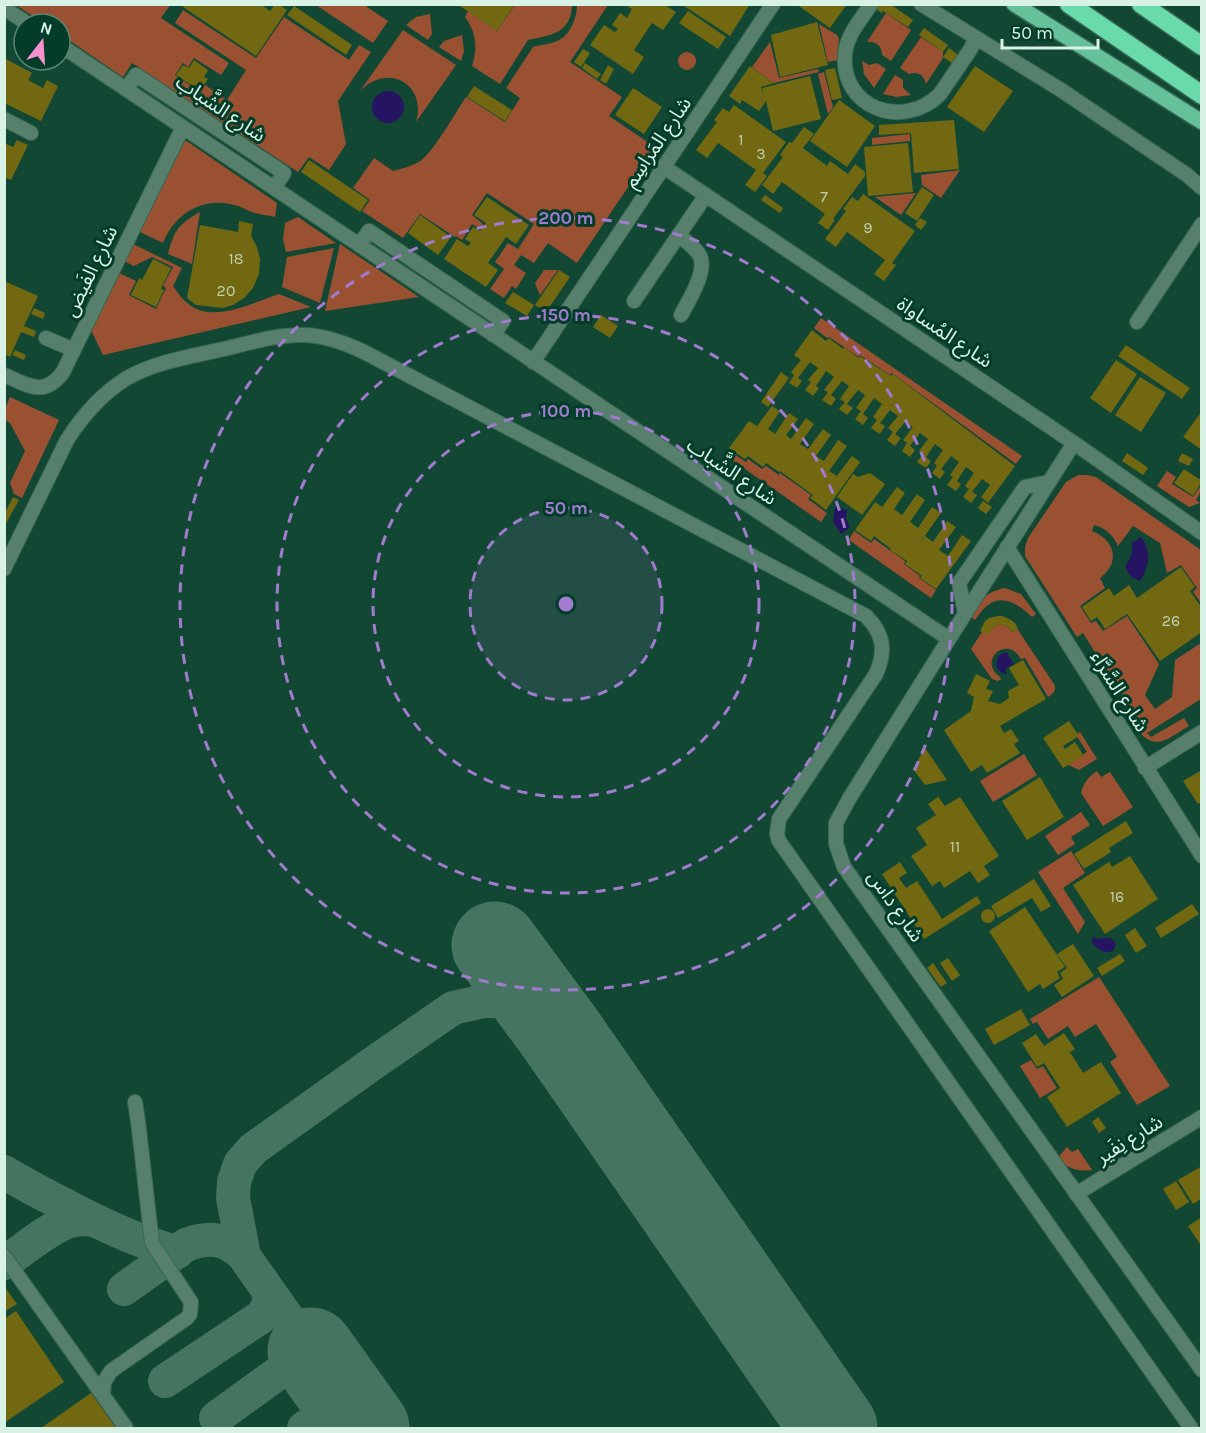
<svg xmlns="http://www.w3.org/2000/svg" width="1206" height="1433" viewBox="0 0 1206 1433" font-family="Karla,'Noto Sans Arabic',sans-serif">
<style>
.green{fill:#9a5131}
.water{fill:#241461}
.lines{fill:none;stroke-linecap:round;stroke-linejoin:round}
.taxiway{stroke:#457460;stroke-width:34}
.runway{stroke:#457460;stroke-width:87}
.building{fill:#716811}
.minor-casing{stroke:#366753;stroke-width:16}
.major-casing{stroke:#366753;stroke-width:18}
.highway-casing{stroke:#366753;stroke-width:21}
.minor{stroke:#56806c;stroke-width:14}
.major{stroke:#65c199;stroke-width:15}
.highway{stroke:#69dbab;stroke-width:18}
.ring{fill:none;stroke:#a07bce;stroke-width:3;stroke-dasharray:10 8}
.labels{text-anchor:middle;stroke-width:6;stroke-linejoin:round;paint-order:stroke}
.number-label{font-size:16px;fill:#bed0b0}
.street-label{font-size:20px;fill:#d8f2e5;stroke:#033d29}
.centre{fill:#a07bce;stroke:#033d29;stroke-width:3}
.ring-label{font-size:18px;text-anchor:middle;font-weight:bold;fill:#a07bce;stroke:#033d29;stroke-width:6;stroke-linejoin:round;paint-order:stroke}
</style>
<rect width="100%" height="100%" fill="#124833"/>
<path class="green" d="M16,5H170L161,18L229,63L221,75L194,58L188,67L183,63L175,75L200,92L205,85L227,100L246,70L175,23L183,10L256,58L284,17L349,60L359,45L371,52L338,101L346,144L329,170L309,157L298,172L132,63L123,77L60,34V24H45Z
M316,5H364L388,21L373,43Z
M515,5H572C571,33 552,35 528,40L500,84L472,66C478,48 476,32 465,17L468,11L497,31Z
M577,5H608L570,62L622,97L609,116L655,147L577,263L548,243L534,263L521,255L514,265L526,273L516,289L512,286L504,298L490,289L504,269L495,262L508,243L518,249L534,224L487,193L472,215L483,224L480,229L472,224L462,240L456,236L455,237L420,214L403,238L362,211L370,200L353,188L374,158L393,171C402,169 411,166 419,162C434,152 455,113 466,97L505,122L520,98L506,88L533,47C540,45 550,44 557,41C570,36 577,18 577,5Z
M886,13L911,30L891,61L882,55C882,46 876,41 867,42Z
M430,14L432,34L428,40L406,25L416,17Z
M819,24L837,35L839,38L837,60L828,62Z
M403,30L456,65L416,122C427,84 388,62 360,91Z
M462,35L464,51L461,61L439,47L444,41Z
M921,37L943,52V58L926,84C924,75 918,71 909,74L900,68Z
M770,42L779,78L818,69L819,72L774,83L752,67Z
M678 61a9 9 0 1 1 18 0a9 9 0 1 1-18 0Z
M862,61L869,65L877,63L886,69L874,88L864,74Z
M824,72L833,107L828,114L818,74Z
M895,75L903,80V88L911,95L896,97L883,94Z
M910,134V141L872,145V138Z
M185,140L277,203L275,217C267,215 259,215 252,212C246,210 241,206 234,205C203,196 174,214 163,243L140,232Z
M960,170L941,198L922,185L921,175Z
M916,193L901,215L875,197Z
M200,212L192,264L168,254C174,230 179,224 200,212Z
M298,217L336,243L286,252L283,239L285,223Z
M133,244L182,268L173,286C177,291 180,297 185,301C210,326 252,303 279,294L311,307L103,355L91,330L119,273L136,281L129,295L156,309L166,288L163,286L173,267L152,257L134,266L124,261Z
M340,244L419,297L325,311Z
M334,248L320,303L282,287L287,257Z
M544,270H558L540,295L535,283Z
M821,318L1022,456L1016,464L892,373L890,375L860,355L859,357L829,337L827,338L814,328Z
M10,397L59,420L22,498L14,494L10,483L25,451L10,423L5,420V409Z
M728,450L746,462L748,459L762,469L766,466L779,475L780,473L811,495L808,499L827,513L821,522L725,455Z
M1167,471L1176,477L1172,484L1193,497L1201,485V493H1200L1196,500L1200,503L1189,507L1157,486Z
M1078,475H1087L1096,477L1201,550L1200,581L1201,583V603L1193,592L1197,588L1181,565L1167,573L1160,543L1133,526L1118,546C1113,535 1106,528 1094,525L1092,531C1115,540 1121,562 1100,578L1105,588L1080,606L1091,623L1096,621L1103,631L1127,616L1159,664L1145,695L1155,709L1172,697L1175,660L1201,643V699L1147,733L1151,737L1184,718L1189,726C1181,730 1173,737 1165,740C1144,749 1133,722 1124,708L1128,705L1083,633L1077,637L1025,556V547L1028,538L1066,482Z
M854,531L871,543L874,539L905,561L904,564L920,576L919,578L936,590L931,598L849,540Z
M1005,588L1021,594L1036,614L1032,617C1020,606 1004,593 988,605C983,608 979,615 975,620L970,616C981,600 985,592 1005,588Z
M1001,624L1008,627L1012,632L1018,630L1054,684C1057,691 1053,693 1048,697L1025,658L1021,659C1007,634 977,661 1000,677L1001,679L998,681L992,679L971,649L982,632Z
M1080,732L1097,759L1079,770L1067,764L1087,752L1076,735Z
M1024,754L1037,775L993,802L980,781Z
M1097,771L1101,777L1110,772L1133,807L1103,826L1081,793C1084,782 1088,777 1097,771Z
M1081,812L1090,825L1071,837L1075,844L1058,855L1045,836Z
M1071,851L1085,873L1063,888L1085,922L1078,934L1038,872Z
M1099,977L1170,1086L1137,1105L1110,1062L1117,1057L1096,1024L1075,1037L1068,1026L1048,1039L1037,1022L1033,1024L1030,1019Z
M1031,1060L1037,1069L1043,1066L1057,1088L1040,1098L1020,1066Z
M1067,1147L1072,1152L1078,1149L1092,1170C1077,1172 1068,1168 1057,1159Z"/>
<path class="water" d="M372 107a16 16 0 1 1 32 0a16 16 0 1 1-32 0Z
M835,507L847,510L846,519L850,527L841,534L833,522Z
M1141,537C1152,551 1149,567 1140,581L1130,576L1125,567L1132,554V543Z
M1005,652L1007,653L1014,664L1005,669L1007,674C1001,674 998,670 996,665L998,656Z
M1093,935L1096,939C1104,939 1110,934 1116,944L1114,950C1105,955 1097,950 1092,942Z"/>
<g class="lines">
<path class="taxiway" d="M4,1172C28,1187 53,1199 78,1212C110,1228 142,1243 177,1252
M4,1263C22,1251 50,1227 70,1221C78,1219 86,1219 94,1220
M124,1289L186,1245C210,1236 226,1238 244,1256
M311,1351L244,1256L233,1198L234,1182L240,1164L253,1149L372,1064L453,1008L484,1001H500L514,1004L532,1013L560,1033
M165,1381L261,1317C268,1309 271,1300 268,1290
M216,1418L299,1358L302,1346L300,1335
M304,1428C323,1415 336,1411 335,1384"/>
<path class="runway" d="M495,945L560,1033L834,1428
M311,1351L366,1428"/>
</g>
<path class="building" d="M185,4H260L270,11L275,4H278L287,10L256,56L183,7Z
M457,4H515L497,31Z
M681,4H750L730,36Z
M796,4H847L830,28Z
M875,4H890L913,20L908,27L883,11L882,13L873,7Z
M625,5H665L676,12L663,30L652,23L634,50L644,57L633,74L590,45L604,25L615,32L618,29L612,25L620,13L627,18L632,9Z
M294,6L352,45L346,55L287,15Z
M688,11L726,37L718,49L679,23Z
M817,22L828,65L780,77L771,35Z
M924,28L948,45L943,52L919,35Z
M949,48L958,55L952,63L943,57Z
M583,49L590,53L581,67L574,62Z
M6,59L32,73L28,80L43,88L47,80L58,86L41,121L4,103V63Z
M194,60L208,70L204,77L208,79L200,91L176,75L183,65L189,68Z
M585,63L601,74L597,79L582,68Z
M608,65L614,69L606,84L600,80Z
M750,66L774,83L761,87L764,98L762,88L810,76L821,119L773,131L766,101L759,111L742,100L740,104L729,96Z
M975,66L1013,91L984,132L947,107Z
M835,68L842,98L832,100L825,70Z
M474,86L512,110L505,121L467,97Z
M633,88L662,107L644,134L615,115Z
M839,100L875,126L847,167L810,141Z
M734,105L786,142L763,173L767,176L755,192L745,185L756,170L718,143L707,158L696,150L717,122L714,120L723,108L729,112Z
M954,120L959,169L914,173L911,133L879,135V125Z
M804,127L814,134L803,148L827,166L830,161L848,174L855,164L865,172V176L833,219L835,220L828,230L818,223L825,214L782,182L773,194L762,185L783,157L780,155L789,142L792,143Z
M17,140L28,145L11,180L4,177V143L13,147Z
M908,143L913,192L868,196L864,147Z
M309,160L368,200L360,212L301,172Z
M922,187L934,195L917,221L905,213Z
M863,194L915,231L892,263L896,265L884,281L874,274L885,260L847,232L836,247L825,239L846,211L843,209L852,197L858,201Z
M765,195L783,208L780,213L761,200Z
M487,197L529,225L516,244L506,237L488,263L498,270L486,287L444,259L457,239L468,246L471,243L465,239L473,227L480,231L486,223L474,215Z
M420,215L451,237L438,255L408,233Z
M920,218L927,222L921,230L915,225Z
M239,221L253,224L251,236L257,247L260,259L259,274L253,288L244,298L233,305L223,308L196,305L187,298L200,225L238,232Z
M153,259L171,268L161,289L164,290L156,307L131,295L139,278L142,280Z
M559,270L570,277L546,312L535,305Z
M4,281L38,296L24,326L36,331L34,337L21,332L10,357L4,354Z
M513,292L534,305L527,316L505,303Z
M34,308L45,313L43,319L31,314Z
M601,315L618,326L610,338L593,327Z
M812,330L826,341L829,338L843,349L844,347L859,358L860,356L891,376L893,374L1015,466L988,503L981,497L990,485L982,479L972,492L977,495L971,503L963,497L969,489L965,486L974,473L966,467L957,481L961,484L956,491L947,485L953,477L950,475L959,462L951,456L941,469L945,472L940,479L932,473L937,466L934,463L943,450L935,444L926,457L931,461L926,468L917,462L923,454L919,451L928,439L920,433L910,446L915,450L910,457L902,451L907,443L903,440L913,427L905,422L895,434L901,438L895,446L887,440L893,432L888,428L898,416L890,410L880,423L885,426L880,434L871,428L877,420L873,417L882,404L874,398L863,414L868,418L863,425L855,419L861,411L856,408L865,395L858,390L847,404L853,408L847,415L839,409L845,402L840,399L849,386L842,381L831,395L836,399L831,406L822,400L828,392L824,390L834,377L826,371L816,386L819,388L813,396L805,390L811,382L808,380L818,368L810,362L798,378L802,381L797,388L789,383L794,375L791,372L801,360L794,355Z
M1126,345L1190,388L1182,399L1118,356Z
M15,350L26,355L24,360L12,355Z
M1116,360L1137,374L1111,413L1090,398Z
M781,372L789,378L768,407L761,402Z
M1140,377L1166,393L1141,432L1115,415Z
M772,406L780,411L768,429L775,434L789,413L798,419L786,435L791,439L806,418L814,424L800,444L808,449L823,429L831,435L816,456L824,461L838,440L847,446L829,471L837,476L852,456L860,462L826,510L810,498L813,495L780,471L779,472L766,463L763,467L748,456L745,459L729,448L749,421L757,426Z
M1202,411V450L1183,437Z
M1127,453L1148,468L1143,475L1122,461Z
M1182,453L1193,459L1189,466L1178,461Z
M1184,469L1202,481L1193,496L1174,483Z
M870,473L885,484L862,515L837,497L853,474L858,477Z
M897,487L905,493L894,509L902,515L917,494L925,500L910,522L918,528L932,507L941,513L914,551L925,536L933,542L947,521L956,527L939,550L948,556L962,535L971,541L936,589L920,578L922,576L905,564L907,561L890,550L891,549L874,536L871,541L855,530L875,502L882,507Z
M13,497L19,500L4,527V507L7,509Z
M983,501L992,507L986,514L978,508Z
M1181,567L1195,587L1190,591L1202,608V632L1160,661L1127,614L1105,629L1097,617L1091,621L1082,607L1109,588L1114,596L1129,585L1137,598Z
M998,616H1002L1011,620L1016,624L1018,630L1012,632L1008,627L1001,624L992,628L989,635L980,631L985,621L989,618Z
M1023,660L1046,699L1000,726L1004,733L1011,729L1019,741L1014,744L1020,753L987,773L982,765L971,772L944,730L971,711L974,697L967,693L976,674L990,681L986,689L993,691L988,701L1000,704L1009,698L1008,691L1019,685L1009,668Z
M1069,721L1079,736L1063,746L1065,749L1075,742L1084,756L1063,768L1043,738Z
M925,748L947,780L925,785L913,769Z
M1202,770V801L1198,804L1183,781Z
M1040,777L1064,817L1027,840L1002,801Z
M938,797L945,806L960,797L999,856L984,866L990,875L978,883L970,871L944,888L940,881L932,886L911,856L927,845L916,828L936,815L928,804Z
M1126,821L1133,833L1109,848L1111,852L1084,869L1074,854Z
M1130,856L1158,899L1105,934L1073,885L1109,862L1112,867Z
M900,862L907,873L899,878L906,888L917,881L942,919L977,896L981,903L924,939L882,874Z
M1034,879L1051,906L1041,912L1032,898L998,918L991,906Z
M1192,904L1199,914L1161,938L1155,928Z
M1025,907L1065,967L1057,972L1060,978L1043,989L1040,984L1028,992L989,931Z
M981 916a7 7 0 1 1 14 0a7 7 0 1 1-14 0Z
M1135,928L1147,946L1136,953L1125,935Z
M1073,944L1094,976L1062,997L1054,985L1063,979L1060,973L1067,968L1057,954Z
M1120,954L1125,961L1102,976L1097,968Z
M948,958L960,975L952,981L940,963Z
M933,963L947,983L941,987L927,968Z
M1021,1009L1030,1025L994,1045L985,1029Z
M1064,1033L1075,1049L1070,1052L1083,1073L1101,1062L1121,1093L1067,1127L1047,1097L1060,1088L1044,1063L1037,1067L1022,1043L1036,1034L1044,1046Z
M1098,1117L1106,1128L1099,1133L1092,1122Z
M1202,1166V1198L1193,1204L1178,1180Z
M1176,1181L1189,1202L1176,1210L1163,1189Z
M1202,1217V1247L1188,1226Z
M4,1286L17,1304L4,1312Z
M16,1311L64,1382L4,1423V1319Z
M91,1393L116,1428H41Z"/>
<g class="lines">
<g class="minor-casing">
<path id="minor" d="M871,4C861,20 847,34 845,54C840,108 903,131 940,94L970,50L976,38
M921,4L1061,90L1187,175L1202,188
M4,8L28,24
M60,45L949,639
M126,89L136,75L284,173L274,188
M4,119L31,133
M664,167L1074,443L1202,533
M679,235C685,241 696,248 700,256C707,272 689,300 681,315
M359,245L369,231L503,321L493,335
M634,301L706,195
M1137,322L1202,224
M46,338L74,350
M533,362L773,4
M4,375C28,385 44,398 63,372L183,127
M1074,443L949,639L849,799L836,823V844L844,867L1202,1370
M1007,547L1202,856
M4,569L67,440C83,415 101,394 127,378C157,361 194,356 228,348C253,342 279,334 305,335C327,336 346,343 366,353L866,616C884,634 886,651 876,674L779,819L777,834L779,841L1191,1428
M965,613L959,583L1025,487L1049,482
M1145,768L1202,732
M1076,1194L1202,1117
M4,1256L126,1428
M103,1396L104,1382L111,1371L187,1318L190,1314L191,1302L152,1243L138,1121L135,1102"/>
</g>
<g class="major-casing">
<path id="major" d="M1014,4L1202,122"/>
</g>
<g class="highway-casing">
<path id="highway" d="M1069,4L1202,95
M1141,4L1202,46"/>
</g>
<use href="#minor" class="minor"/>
<use href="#major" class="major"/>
<use href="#highway" class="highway"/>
</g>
<circle cx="566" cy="604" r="96" fill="#a07bce" fill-opacity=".12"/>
<g class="ring">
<circle cx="566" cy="604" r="96"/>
<circle cx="566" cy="604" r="193"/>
<circle cx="566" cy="604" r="289"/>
<circle cx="566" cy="604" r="386"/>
</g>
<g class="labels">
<g class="number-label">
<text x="741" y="145">1</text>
<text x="761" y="159">3</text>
<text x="824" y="202">7</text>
<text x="868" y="233">9</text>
<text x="236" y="264">18</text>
<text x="226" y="296">20</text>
<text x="1171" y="626">26</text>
<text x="955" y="852">11</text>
<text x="1117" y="902">16</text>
</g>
<g class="street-label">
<text transform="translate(221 108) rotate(34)" y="7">شارع الشَّباب</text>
<text transform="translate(657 142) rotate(-56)" y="7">شارع المَراسِم</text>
<text transform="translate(90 271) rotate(-64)" y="7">شارع الفَيض</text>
<text transform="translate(945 332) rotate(34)" y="7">شارع المُساواة</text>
<text transform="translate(732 471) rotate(34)" y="7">شارع الشَّباب</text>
<text transform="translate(1120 691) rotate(58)" y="7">شارع السَّرَّاء</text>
<text transform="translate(896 906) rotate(55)" y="7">شارع داس</text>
<text transform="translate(1129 1139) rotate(-32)" y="7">شارع نِفَير</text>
</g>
</g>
<circle cx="566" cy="604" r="9" class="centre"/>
<g class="ring-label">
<text x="566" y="224">200 m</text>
<text x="566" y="321">150 m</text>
<text x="566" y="417">100 m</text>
<text x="566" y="514">50 m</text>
</g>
<rect width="1206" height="1433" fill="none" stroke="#d8f2e5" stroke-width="12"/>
<g transform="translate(42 42) rotate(17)"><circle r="28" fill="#033d29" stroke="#588574" stroke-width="1.5"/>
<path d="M0-4.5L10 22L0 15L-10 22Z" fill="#f690cf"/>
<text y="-9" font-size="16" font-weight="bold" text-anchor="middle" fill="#d8f2e5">N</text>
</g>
<path d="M1002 39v9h96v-9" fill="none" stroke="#d8f2e5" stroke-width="3"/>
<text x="1011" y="39" font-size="18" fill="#d8f2e5" stroke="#033d29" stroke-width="4.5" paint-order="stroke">50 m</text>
</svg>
